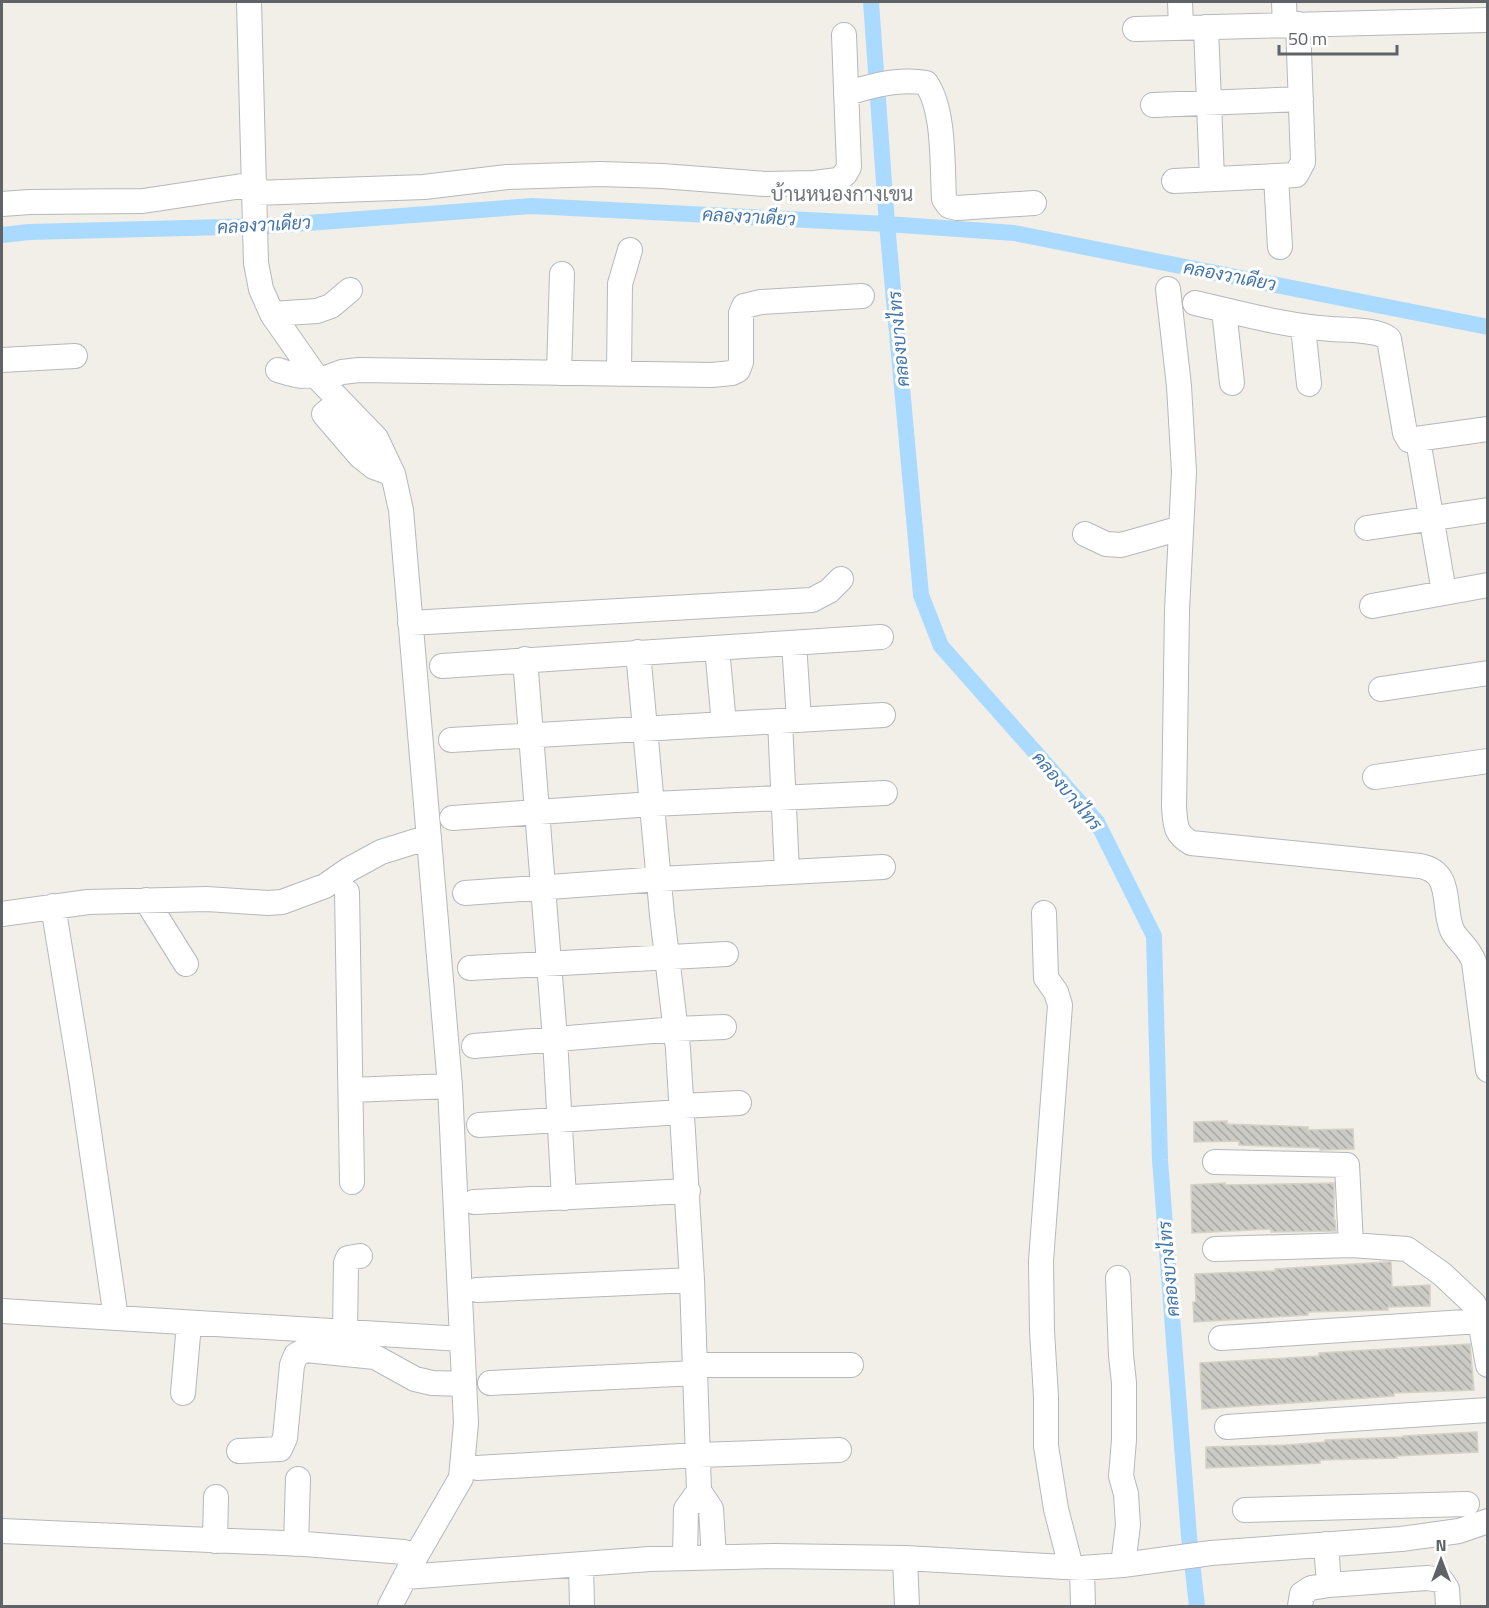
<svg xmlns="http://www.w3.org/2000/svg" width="1489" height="1608" viewBox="0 0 1489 1608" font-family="'Titillium Web',Sarabun,sans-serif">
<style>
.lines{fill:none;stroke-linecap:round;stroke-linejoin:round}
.canal{stroke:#aadaff;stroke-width:16}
.building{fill:url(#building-back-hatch);stroke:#d6d1c6;stroke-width:1.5}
.minor-casing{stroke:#b5b8bc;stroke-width:26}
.minor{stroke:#fff;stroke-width:24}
.labels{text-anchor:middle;stroke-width:6;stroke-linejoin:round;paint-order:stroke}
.water-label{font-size:18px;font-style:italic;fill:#4174aa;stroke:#fff}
.quarter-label{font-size:20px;fill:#70757a;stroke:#fff}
</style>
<defs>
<pattern id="building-back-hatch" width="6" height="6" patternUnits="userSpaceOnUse" patternTransform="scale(1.5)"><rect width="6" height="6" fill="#cccac5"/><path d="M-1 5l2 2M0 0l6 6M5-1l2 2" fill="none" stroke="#a9a8a4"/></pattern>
</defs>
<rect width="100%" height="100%" fill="#f1efe8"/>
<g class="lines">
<path class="canal" d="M871,2L887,224L921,595L941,646L1097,822L1154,936L1160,1160L1189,1536L1197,1606
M2,235L29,232L268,226L532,206L887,224L1014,233L1488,327"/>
</g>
<path class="building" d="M1227,1121V1124L1308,1127V1130L1353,1129L1354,1149L1320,1150V1148L1239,1145V1141L1194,1142V1122Z
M1225,1183V1185L1334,1183V1220H1335L1336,1231L1271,1232V1229L1192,1233L1191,1185Z
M1386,1262H1391L1392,1287L1430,1285V1306L1388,1307V1310L1308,1312V1315L1194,1322L1193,1302H1196L1195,1274L1275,1271V1269Z
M1470,1344L1474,1390L1394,1393V1396L1202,1409L1200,1363L1319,1356V1353Z
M1477,1432L1478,1452L1396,1456L1397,1458L1320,1460V1463L1281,1465L1206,1468V1447L1286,1445L1325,1442V1440L1403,1437V1436Z"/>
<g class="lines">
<g class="minor-casing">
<path id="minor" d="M249,2L256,263L261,289L272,314L314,374L376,438L393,474L401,510L450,1086L466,1423L461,1478L416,1556L390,1606
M1180,2L1181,27
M1284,2L1285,25
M1206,27L1212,179
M1135,29L1488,20
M846,94C869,86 901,78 926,83C945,110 942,166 944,199L949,206L957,208L1034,203
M1153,105L1301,99
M1276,177L1280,247
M1174,181L1296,175L1303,162L1298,24
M255,193L424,187L507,177L600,174L662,176L766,184L814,183L838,180L845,174L849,167L844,35
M2,204L30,202L143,201L255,184
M1168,289L1179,386L1184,472L1177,610L1174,808C1176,825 1174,833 1191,843L1420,866C1454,872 1442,907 1452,930C1457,941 1468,946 1474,962L1488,1070
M1195,303C1240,313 1285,326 1331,329C1346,330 1378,329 1389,339L1405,433L1409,440L1488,429
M1224,310L1232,383
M272,314L317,311L331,306L350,290
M1303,327L1309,384
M2,360L75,356
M278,370C291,374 301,378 314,374
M559,373L562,274
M619,374L620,284L630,250
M320,380L342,372L359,370L712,375L732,373L738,370L741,362V313L744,306L761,302L862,296
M340,401L324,414L360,456L374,467L393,474
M1418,440L1444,592
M1367,528L1488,510
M1085,534L1106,544L1121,545L1181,528
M1372,606L1488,585
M410,623L812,600L829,591L841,579
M794,643L799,720
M717,648L724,724
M638,652L662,915L678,1049L692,1280L699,1491L711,1509L714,1557
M525,659L555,1039L564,1198
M442,666L881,637
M1381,689L1488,673
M780,721L787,872
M451,740L883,715
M1375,777L1488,761
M452,818L653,804L885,793
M347,892L352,1182
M465,893L660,879L883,867
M146,900L186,964
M53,906L81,1077L116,1318
M1044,913L1046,978L1056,992L1060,1005L1041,1261L1042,1331L1046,1397V1446L1056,1509L1071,1567
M2,914L88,902L207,899L268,903L282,902L325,886L348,870L381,852L429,837
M470,968L726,954
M474,1046L676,1029L724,1027
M351,1090L450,1086
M682,1106L739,1103
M479,1125L682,1112
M1215,1162L1347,1165L1351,1245
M474,1202L688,1191
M1215,1249L1351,1245L1407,1249L1442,1274L1474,1304L1480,1321L1488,1365
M1118,1278L1121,1355L1124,1383V1440L1121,1476L1126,1494L1128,1525L1123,1565
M477,1290L692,1280
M2,1311L462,1339
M345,1333L346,1263L348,1258L360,1256
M1221,1338L1480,1321
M306,1350L375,1357L415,1379L432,1383L464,1384
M696,1365H851
M490,1383L696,1373
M183,1393L189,1324
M1227,1427L1488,1410
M239,1451L280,1449L285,1438L292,1365L296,1355L314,1345L317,1330
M477,1468L698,1455L839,1450
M1245,1510L1467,1504
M2,1531L305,1544L404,1552L416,1556
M215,1541L216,1497
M296,1544L298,1479
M685,1558L686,1509L699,1491
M905,1558L907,1606
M581,1565L582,1606
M1082,1568L1083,1606
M405,1577L650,1559L774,1556L905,1558L1082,1568L1123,1565L1211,1553L1401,1539L1459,1531L1488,1521
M1329,1585L1427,1578L1441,1580L1447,1589L1448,1606
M1300,1606L1302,1594L1311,1588L1329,1585L1326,1544"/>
</g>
<use href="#minor" class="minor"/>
</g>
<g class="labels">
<g class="water-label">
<text transform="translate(749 217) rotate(3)" y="6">คลองวาเดียว</text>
<text transform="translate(264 225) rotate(-3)" y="6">คลองวาเดียว</text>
<text transform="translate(1230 276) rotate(11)" y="6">คลองวาเดียว</text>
<text transform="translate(899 339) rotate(-95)" y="6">คลองบางไทร</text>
<text transform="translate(1067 791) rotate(50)" y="6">คลองบางไทร</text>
<text transform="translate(1169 1269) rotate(-95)" y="6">คลองบางไทร</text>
</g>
<g class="quarter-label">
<text x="842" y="201">บ้านหนองกางเขน</text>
</g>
</g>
<rect width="1489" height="1608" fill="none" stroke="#5f6368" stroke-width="6"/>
<g transform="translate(1441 1560)" stroke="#ffffff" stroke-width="4.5" paint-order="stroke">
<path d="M0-4.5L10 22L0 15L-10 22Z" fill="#5f6368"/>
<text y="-9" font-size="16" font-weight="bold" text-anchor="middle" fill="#5f6368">N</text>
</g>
<path d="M1279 45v9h118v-9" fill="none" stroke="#5f6368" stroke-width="3"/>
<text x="1288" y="45" font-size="18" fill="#5f6368" stroke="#ffffff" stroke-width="4.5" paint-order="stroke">50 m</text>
</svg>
